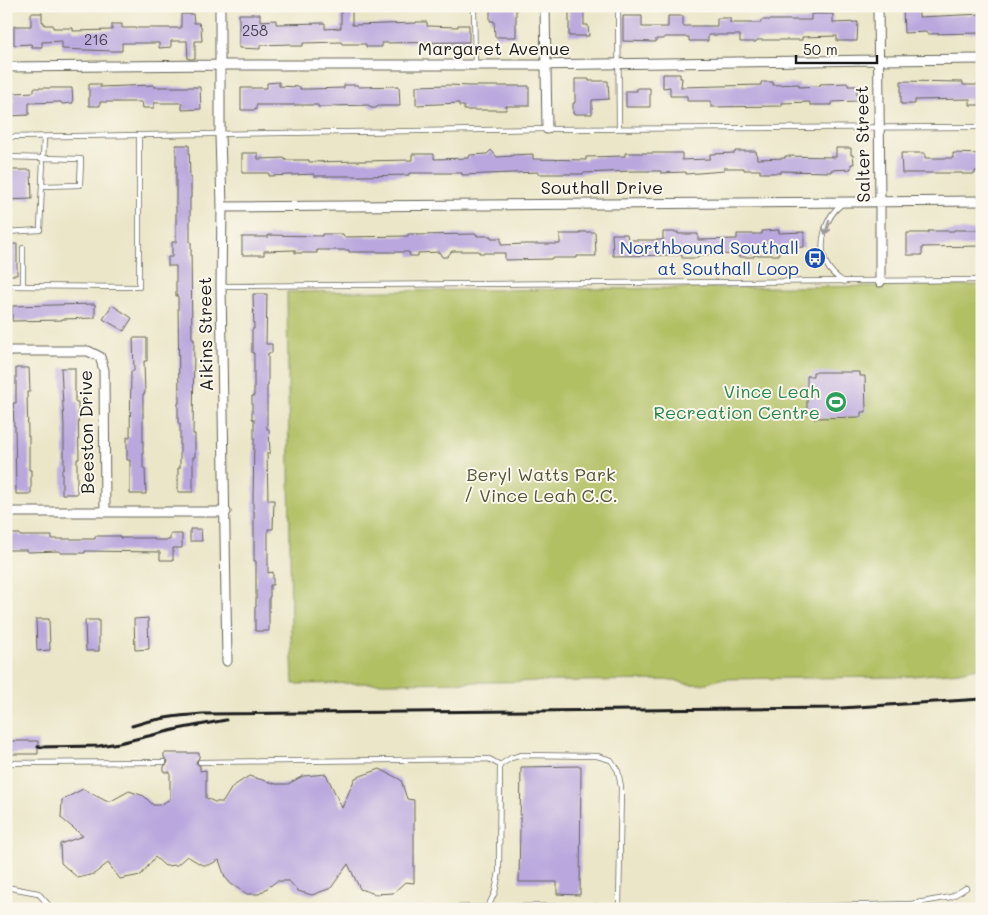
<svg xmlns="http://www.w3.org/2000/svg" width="988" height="915" viewBox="0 0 988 915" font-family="Mali,sans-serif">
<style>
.green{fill:#b1c063;stroke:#666e40}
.building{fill:#baa7de}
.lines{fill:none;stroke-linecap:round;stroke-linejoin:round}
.service-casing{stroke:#646358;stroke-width:6}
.minor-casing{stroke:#646358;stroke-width:11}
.service{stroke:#fff;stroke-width:4.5}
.minor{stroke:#fff;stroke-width:9}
.rail{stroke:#1c1c1c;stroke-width:3}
.oneway{stroke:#999}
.labels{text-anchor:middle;stroke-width:4;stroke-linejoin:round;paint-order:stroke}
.number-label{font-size:15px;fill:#443f4c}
.street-label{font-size:18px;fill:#1c1c1c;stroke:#fbf7ec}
.transit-label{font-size:18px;fill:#164399;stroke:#fbf7ec;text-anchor:end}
.leisure-label{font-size:18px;fill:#27864d;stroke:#fbf7ec;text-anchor:end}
.park-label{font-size:18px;fill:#505535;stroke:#fbf7ec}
</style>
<rect width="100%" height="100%" fill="#fbf7ec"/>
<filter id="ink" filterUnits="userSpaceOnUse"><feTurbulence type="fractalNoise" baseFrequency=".02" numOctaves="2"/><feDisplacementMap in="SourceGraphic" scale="10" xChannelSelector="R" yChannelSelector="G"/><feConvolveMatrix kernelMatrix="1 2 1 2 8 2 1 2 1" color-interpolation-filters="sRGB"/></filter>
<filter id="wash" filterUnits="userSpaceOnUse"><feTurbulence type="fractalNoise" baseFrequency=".0096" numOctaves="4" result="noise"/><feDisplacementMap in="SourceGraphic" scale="20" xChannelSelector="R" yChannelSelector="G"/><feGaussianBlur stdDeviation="1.12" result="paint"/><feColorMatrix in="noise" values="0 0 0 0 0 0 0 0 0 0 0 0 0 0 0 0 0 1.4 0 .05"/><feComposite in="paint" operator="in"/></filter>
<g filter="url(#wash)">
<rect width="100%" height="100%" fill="#ebe6c8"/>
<path class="green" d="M982,285V667L959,672L901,677L720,679C705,685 689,687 675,680L293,684L291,635L287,292Z"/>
<g id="blocks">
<path class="building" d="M490,6H516V37H495L494,21H490Z
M569,7H584V25H588L589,36H569Z
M341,8H352V25L416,23V22H427V26L458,27V25H469V42L382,43V47H366V44H342L341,42L303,43V46H291V44L260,45V49L239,48V14H260V21L276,20V24L325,23V29L341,28Z
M903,8H919V17L982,14V33L927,34V32L904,33Z
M31,13H42V22H44V25H53V28H73V31L112,30V24H122V28H181V14H193L194,23H199L200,26H201L202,41H195V59H188L187,41H171V47L159,48V43H122V51H112L62,49V41L42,42V47H32L31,44L14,45V26H31Z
M811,14H833V23L858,22L857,41H837V36L802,37V40H757L756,42H740V35H708V41H689V37H664V39H656V42L623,41V16H642V27H668V16H683V26H717V18H730V23H761V20H811Z
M663,74H680V78H682L681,87L761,85V82H773V85L799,84V87L820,86V84L848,83V86H857V101L832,102V105H810V102L782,103V106L711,107V101H687V96H670V87L663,88Z
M575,79H589V81H608L609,99L592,100V114H573V103H575Z
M901,81L963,82V85H982V105H970V99L915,100V104H901Z
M279,82V86L300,87V89H309L344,88V85H358V87L399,86L400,106H378L376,108H371L369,105L332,106V107H318V105H256V110H241V88H267V83Z
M89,84H100V87L154,85V87H200L201,109L182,110V103H154V108H143L142,102H100V106H89Z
M449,85L470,86H529V106H506V110H464V106H459V103L416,105V86Z
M34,88H72L73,103L62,104L61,102L29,103V115L7,116V103H14V93L34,92Z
M637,88H650V107H626V91H637Z
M176,145H189L190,178H191V198H190V242H191L192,339H194L193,434H195V457H193V492H178V468H180V423H178V403H179L178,296H176V266H168V257H172V242H176Z
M836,148H851V155H853L854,164H851V169L831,170V172L781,171V173H760V170H744V168H724V171L686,174V172L661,173V171H633L583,173V174H538V172L462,175V173H409V175L363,176H314V174L269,176V173H242V153H258V159L285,158V160H309V162L412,160V154H434V159L469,158L470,155L487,154L491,150L497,157L512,156V155L533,154V159L586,160V157L625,156V153H682V160L710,159V154L735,153V151H756L757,159L785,158V156L836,157Z
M901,153H925V158H953V153L982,154V171H975V174H962V173H902Z
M6,170H31L32,199L6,200Z
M779,230V233L804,232V247L779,248V255H754V257H738V254L698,255V258H682V255L613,256L612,234H627L628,240H663V232H678V234H698V240L737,239V234H762V231Z
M954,230H982V246L922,247V255H907V233H928V231H954Z
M580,232H595L596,256H577V258H551V259L505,260V253H479V251H452L447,257H442L439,252L418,253V256H410L409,252H349V250H317V253H295V250L264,251V255H242V237H269L268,235L322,236V234H343L344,237L408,236V234H416V235L477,234V236H491V238H501V245L527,244H560V234H580Z
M6,244H17V275H6Z
M253,294H267L266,344H272V353H268V386H267V429H269L270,453H267L268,500H274L273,529H268V573L273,572V585H270V597H269V631H255V607H256V561H254V511H253V500L254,441V419H252V396H254V353H252V329H254Z
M95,304V318L62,319V320L12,321V306Z
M112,305L132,318L124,331L103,319Z
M133,338H147V361H144L145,394H143V468H145L146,494H130V460H127V437H130L131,371H134Z
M16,368H29L30,392H27L28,436H29V470H31V494H16L15,426H14L13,403H16Z
M61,368H75V402H78L79,459H77V494H62V469H64V425Z
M813,372H860V376H865L866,412H861V417L814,418V412H807V376H813Z
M190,529H201L202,541H190Z
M7,534H20V536H52V539H95V536H120V538H154V540H170V534H182V548H173V560H160V552L85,551V553H60V551L27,552V550H7Z
M148,618L149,649L135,650L134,619Z
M36,619H49L50,650L37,651Z
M85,620H99V651H86Z
M6,741H38V754H6Z
M164,753H199V758L197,760L196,763L200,766V771L206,770V798L215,802H223L232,787L249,776L276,784H288L303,776L326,774L342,808L355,778L380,769L401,780L407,799L414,800V883L405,882L393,893L375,894L360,889L348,864L331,888L312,895L298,891L289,881H277L259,894H247L231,884L225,877L219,860L209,865H202L187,856L177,865L165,866L155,857L141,875L120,879L108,863L94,874L78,878L61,863L60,844L83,836L61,818L62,800L83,789L106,801H111L129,791L144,796L153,805H160L170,799V772H164V766L167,764L168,761L166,759L164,758Z
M581,766L580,895L557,894V882H519L521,767Z"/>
</g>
</g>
<g filter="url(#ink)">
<use href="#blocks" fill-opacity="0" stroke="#646358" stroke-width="1"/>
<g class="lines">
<g class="service-casing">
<path id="service" d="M474,6L475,65
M618,6L619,129
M6,137L547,129L982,127
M6,157L81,159L80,185L42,186
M842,204C825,216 817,246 827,265C831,273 836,277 844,282
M6,232L40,230L44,137
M23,248V286
M6,286L139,287V135
M221,286L982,280
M200,762L489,759L500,765L499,872L495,892L488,907L600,906L623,908V909
M6,763L164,762
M500,765L511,758L522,755L597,756L611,760L618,771L621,787L619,907
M6,887L38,893L52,909
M623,908L633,909
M386,909L488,907
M701,909L911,904L951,897L966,888"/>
</g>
<g class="minor-casing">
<path id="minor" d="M220,6V134L222,207L221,286L227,661
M545,6L547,129
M878,6L880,202V282
M6,67L220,65H532L879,60L982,59
M222,207L982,201
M6,351H88L100,357L104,370L105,512
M6,512H226"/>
</g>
<use href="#service" class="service"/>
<use href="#minor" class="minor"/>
<path class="rail" d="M132,726C156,718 177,716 202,714L841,708L982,699
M38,747L99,746L119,743L178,729L226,720"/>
</g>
<defs><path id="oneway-shaft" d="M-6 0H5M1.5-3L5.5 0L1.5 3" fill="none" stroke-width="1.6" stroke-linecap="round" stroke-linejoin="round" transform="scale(1.25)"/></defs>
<use class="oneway" href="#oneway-shaft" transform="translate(827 227) rotate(107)"/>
</g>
<defs>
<g id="bus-disc" transform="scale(1.125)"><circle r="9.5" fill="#1a4fb4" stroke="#fbf7ec"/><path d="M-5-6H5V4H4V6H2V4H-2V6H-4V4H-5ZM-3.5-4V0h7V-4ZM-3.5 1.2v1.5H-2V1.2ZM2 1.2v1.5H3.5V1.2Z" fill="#fff"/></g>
<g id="stadium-disc" transform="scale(1.125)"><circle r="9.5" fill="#2e9e5b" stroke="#fbf7ec"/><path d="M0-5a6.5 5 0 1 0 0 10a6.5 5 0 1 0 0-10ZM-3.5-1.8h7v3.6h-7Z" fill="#fff"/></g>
</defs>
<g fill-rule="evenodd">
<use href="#bus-disc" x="815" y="258"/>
<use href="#stadium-disc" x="836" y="402"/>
</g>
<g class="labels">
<g class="number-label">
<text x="255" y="36">258</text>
<text x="96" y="45">216</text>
</g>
<g class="street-label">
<text x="494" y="55">Margaret Avenue</text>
<text transform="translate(863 144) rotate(-91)" y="6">Salter Street</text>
<text x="602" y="194">Southall Drive</text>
<text transform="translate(206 334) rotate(-91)" y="6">Aikins Street</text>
<text transform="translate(87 432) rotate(-91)" y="6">Beeston Drive</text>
</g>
<g class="transit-label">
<text x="799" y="254">Northbound Southall<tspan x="799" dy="21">at Southall Loop</tspan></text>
</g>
<g class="leisure-label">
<text x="820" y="398">Vince Leah<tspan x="820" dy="21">Recreation Centre</tspan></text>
</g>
<g class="park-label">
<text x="541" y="481">Beryl Watts Park<tspan x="541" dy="21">/ Vince Leah C.C.</tspan></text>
</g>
</g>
<rect width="988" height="915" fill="none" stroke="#fbf7ec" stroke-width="25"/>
<path d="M796 55v8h81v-8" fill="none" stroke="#1c1c1c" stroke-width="2.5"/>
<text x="803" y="55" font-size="15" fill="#1c1c1c" stroke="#fbf7ec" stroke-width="4" paint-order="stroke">50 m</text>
</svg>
